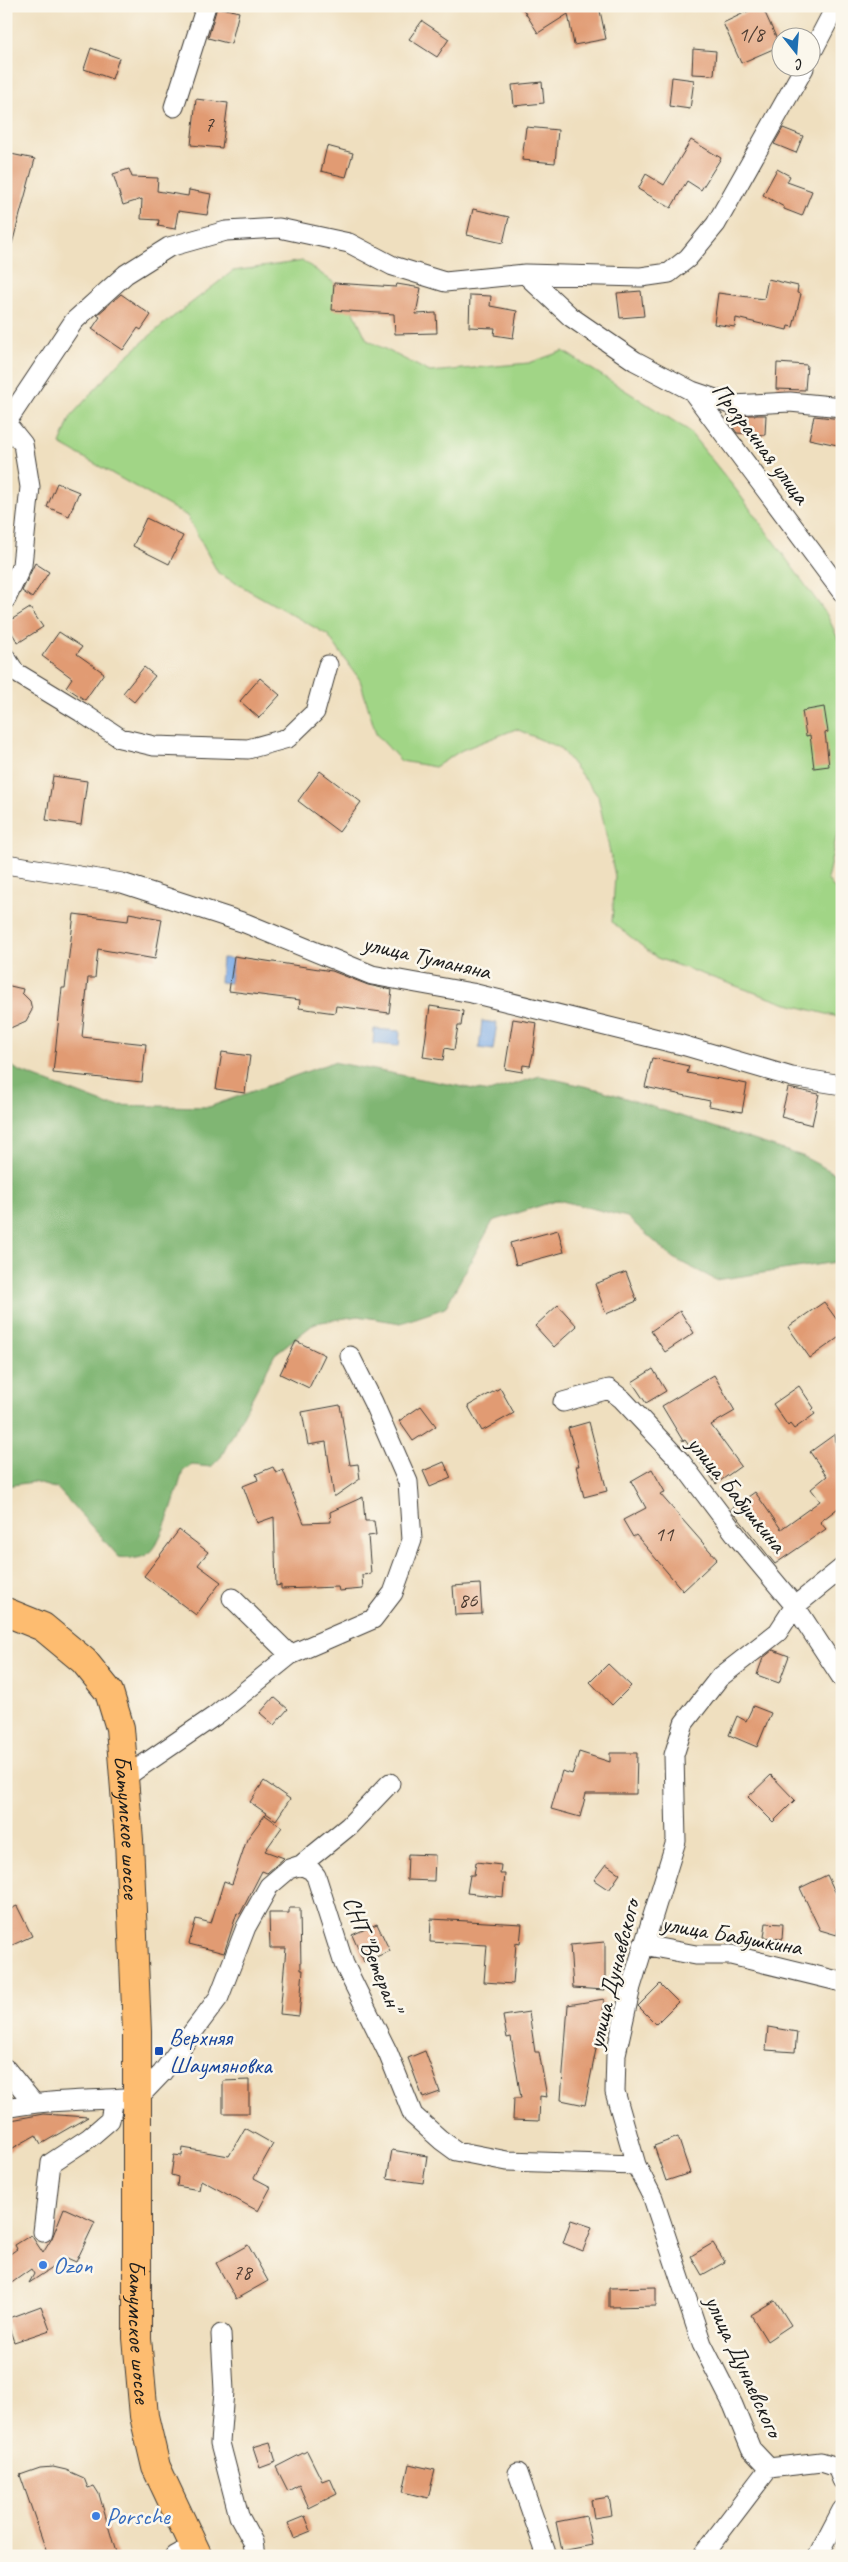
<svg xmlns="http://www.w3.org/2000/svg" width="848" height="2562" viewBox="0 0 848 2562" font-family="Caveat,sans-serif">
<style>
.green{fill:#a1d586;stroke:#5e7851}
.forest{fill:#80b673;stroke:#4e6948}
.water{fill:#7dabe6;stroke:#4c6481}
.building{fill:#e19b73}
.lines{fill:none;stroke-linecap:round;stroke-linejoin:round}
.minor-casing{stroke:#3c3934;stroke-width:21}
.highway-casing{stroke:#3c3934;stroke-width:30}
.minor{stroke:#fff;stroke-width:19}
.highway{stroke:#fdbc6f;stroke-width:28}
.transit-dot{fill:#1a4fb4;stroke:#fbf7ec;stroke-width:2}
.shop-dot{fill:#3f7fe0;stroke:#fbf7ec;stroke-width:2}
.labels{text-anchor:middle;stroke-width:5;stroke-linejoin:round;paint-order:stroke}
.number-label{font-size:21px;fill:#4d3c32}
.street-label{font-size:24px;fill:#1c1c1c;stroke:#fbf7ec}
.transit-label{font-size:24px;fill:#164399;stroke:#fbf7ec;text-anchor:start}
.shop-label{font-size:24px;fill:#366cbe;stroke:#fbf7ec;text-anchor:start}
</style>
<rect width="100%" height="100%" fill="#fbf7ec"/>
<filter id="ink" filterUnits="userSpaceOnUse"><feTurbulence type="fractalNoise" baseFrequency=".02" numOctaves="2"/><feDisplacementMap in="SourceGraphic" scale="10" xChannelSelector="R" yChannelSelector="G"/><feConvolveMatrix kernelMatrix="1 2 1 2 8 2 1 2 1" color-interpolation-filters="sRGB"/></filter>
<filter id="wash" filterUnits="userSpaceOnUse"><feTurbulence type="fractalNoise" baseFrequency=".0096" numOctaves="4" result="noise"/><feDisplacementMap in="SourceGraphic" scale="20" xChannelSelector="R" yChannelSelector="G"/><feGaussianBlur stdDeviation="1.12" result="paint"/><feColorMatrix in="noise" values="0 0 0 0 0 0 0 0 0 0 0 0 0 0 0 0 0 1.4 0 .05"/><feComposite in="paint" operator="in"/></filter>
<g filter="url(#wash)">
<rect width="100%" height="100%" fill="#efdfbf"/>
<path class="green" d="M303,261L343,289L367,340L430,372L529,363L563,351L688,430L737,491L827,615L842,647V830L837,834L827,879L842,898V1018L784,1003L657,958L612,922L615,876L598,796L560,748L516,729L462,750L435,767L401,761L376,734L360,680L328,635L218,573L187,516L60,444L71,416L119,363L160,327L233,271Z"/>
<path class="forest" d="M6,1062L19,1071L108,1105L209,1107L333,1062L489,1092L540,1076L601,1090L802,1156L842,1177V1261L716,1280L673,1258L627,1217L558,1200L493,1221L445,1308L401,1323L358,1316L315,1323L275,1354L221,1457L211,1467L192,1465L183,1471C177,1490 163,1545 146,1555C137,1560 128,1558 119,1557L58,1489L33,1482L6,1486Z"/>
<path class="water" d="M222,958L233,959L230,983L220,982Z
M482,1021L497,1023L493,1050L479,1048Z
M374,1029L400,1031L399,1046L373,1044Z"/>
<g id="blocks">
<path class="building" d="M521,6H599L606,39L574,45L568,14L538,33Z
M759,6H762L780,46L741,63L723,23Z
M217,7L239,12L231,44L208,38Z
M422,21L449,39L437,57L409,39Z
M91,48L119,58L112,79L84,69Z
M693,49L716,51L714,75L692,74Z
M672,77L694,80L690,109L669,106Z
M542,82L544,103L514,106L512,85Z
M196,99L228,103L222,148L191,145Z
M526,127L558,130L555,163L522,160Z
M783,128L803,136L796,153L774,144Z
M691,140L721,158L701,190L687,181L671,208L638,189L646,174L664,185Z
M327,146L353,153L346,177L321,171Z
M6,153L35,159L12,244H6Z
M129,169L132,177L158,178L157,191L188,196L189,190L211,194L207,215L178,211L175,229L158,226L159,220L141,219L142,199L123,205L113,174Z
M777,169L790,176L787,182L812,191L802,216L784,209V207L763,195Z
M473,209L509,217L503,243L467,235Z
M768,279L798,286L797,293L801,294L793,327L788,326L787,330L736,318L735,327L714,324L718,293L764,299Z
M334,283L396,287L397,284L421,288L416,314L436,313L437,333L395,334L394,314L332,310Z
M641,291L644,316L620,318L617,293Z
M121,294L151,315L141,330L138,328L123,350L92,329L100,317L97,315Z
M470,295L491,296L490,306L517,311L513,338L494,335L495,328L469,327Z
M777,363L807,365L805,390L776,389Z
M728,415H766L765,435L737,433L727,419Z
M814,416L842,419V446L809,439Z
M57,483L79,492L69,516L47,507Z
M146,518L183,536L169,564L133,546Z
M35,563L49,572L32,598L22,591Z
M30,608L43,627L18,643L6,623Z
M59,632L82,647L77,654L104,673L85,700L66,687L72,678L42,656Z
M144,667L155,676L134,702L123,693Z
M260,678L280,695L259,718L240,701Z
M824,707L828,732L825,733L829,766L814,768L810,735L806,736L802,711Z
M320,771L361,802L339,832L298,801Z
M53,776L87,781L81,825L46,820Z
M129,913L162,919L155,959L98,949L95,978H88L82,1037L146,1044L142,1082L53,1073L62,988H65L74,914L128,921Z
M234,956L332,971L368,985L392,990L389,1013L336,1006L335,1013L299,1008L300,1000L229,991Z
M6,985L23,989L22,993L30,1001L32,1010L26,1021L6,1030Z
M430,1006L463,1011L461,1026H458L454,1050L445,1048L443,1060L423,1057Z
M513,1019L537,1023L533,1054L530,1066L523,1065L522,1072L505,1069Z
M222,1052L250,1056L245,1093L216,1089Z
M652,1058L689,1066L687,1073L747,1084L742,1112L709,1106L710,1101L645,1087Z
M788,1088L819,1094L812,1125L781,1117Z
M558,1230L564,1252L516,1265L510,1243Z
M626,1272L637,1301L606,1314L595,1284Z
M824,1302L842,1327V1335L810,1358L788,1327Z
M558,1305L577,1326L554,1347L535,1326Z
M680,1311L694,1333L665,1352L651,1331Z
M296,1341L325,1355L309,1388L280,1374Z
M653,1369L666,1391L646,1403L632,1382Z
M714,1375L735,1411L711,1425L741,1466L716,1484L685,1440L683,1441L662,1406Z
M799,1386L814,1408L812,1410L815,1414L794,1429L790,1424L788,1426L773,1404Z
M500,1388L514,1413L482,1431L468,1406Z
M340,1405L350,1465L358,1464L360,1479L334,1497L326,1442L308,1445L302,1412Z
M421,1406L436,1426L413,1441L399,1421Z
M589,1422L607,1491L584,1497L576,1466H579L568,1428Z
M835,1434L839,1467L842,1465V1505L820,1522L826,1529L775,1564L731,1509L755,1492L781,1529L820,1501L811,1489L827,1476L810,1452Z
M444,1462L451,1478L430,1487L423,1471Z
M273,1467L276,1473L283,1470L304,1523L331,1522L330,1512L363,1497L365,1521H374L376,1535L368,1536L371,1574L362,1575L363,1589L339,1591L338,1587L281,1589V1585L276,1586L274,1517L257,1523L243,1486L258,1480L256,1474Z
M652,1469L665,1492L660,1494L717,1559L683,1591L636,1535L633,1537L623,1520L646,1508L631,1481Z
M179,1530L208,1552L198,1565L221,1582L196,1615L144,1576Z
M480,1584L482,1614L455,1615L453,1586Z
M773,1650L789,1656L779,1683L757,1675L763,1658Z
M608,1664L631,1686L612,1705L590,1682Z
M274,1697L288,1709L274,1725L260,1713Z
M753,1706L771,1713L757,1747L729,1735L737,1716L746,1721Z
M579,1752L610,1762V1753H637L636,1794H586L580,1817L551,1809L562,1771L572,1774Z
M771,1775L795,1800L773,1822L748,1797Z
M264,1781L290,1799L276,1820L250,1802Z
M265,1815L282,1827L265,1851L284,1858L283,1859L267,1873L262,1871L240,1914L237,1913L224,1953L189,1944L196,1919L211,1923L224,1881L232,1884L247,1839Z
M408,1854L435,1855L434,1881L407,1880Z
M476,1862L501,1865L500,1874H505L503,1897L467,1893L470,1875H474Z
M606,1864L620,1874L609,1890L594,1880Z
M827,1875L842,1906L837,1935L820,1930L800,1888Z
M17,1906L32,1936L6,1948V1911Z
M289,1908H300L301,1970H303L299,2016L280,2014L286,1948H270L269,1913H289Z
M431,1919L522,1924L520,1944L516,1943L513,1984L484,1982L487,1945L430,1942Z
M766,1923L783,1924L782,1939L764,1937Z
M377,1924L390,1951L364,1962L352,1935Z
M605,1942V1990L573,1988L570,1945Z
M660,1984L678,2002L656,2024L638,2006Z
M604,1999L601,2044H597L585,2105L561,2100L568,2005Z
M529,2012L535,2052H539L547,2097L540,2096L539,2121L513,2120L514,2098H521L511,2037L507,2038L503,2016Z
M768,2027L797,2032L795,2052L766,2050Z
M425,2051L440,2092L423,2098L408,2058Z
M249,2080V2113H223V2081Z
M43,2114L88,2117L41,2144L36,2135L6,2152V2121Z
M245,2128L273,2144L254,2178L271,2187L258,2211L201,2180L199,2190L177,2186L178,2177L171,2175L174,2155L182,2156L183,2148L229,2156Z
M678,2137L690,2173L666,2181L654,2146Z
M392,2150L427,2156L423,2183L387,2178Z
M64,2208L95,2222L76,2262L67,2258L29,2283L34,2274L31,2269L6,2287V2257L17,2249L15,2245L31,2235L43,2253L52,2238Z
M571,2220L592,2227L583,2251L563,2243Z
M713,2243L725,2262L702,2275L691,2256Z
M248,2245L268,2281L236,2299L216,2263Z
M656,2287V2306L609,2307V2288Z
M775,2300L791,2325L767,2341L751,2315Z
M41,2306L50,2330L14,2342L6,2319Z
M270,2442L276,2462L260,2468L253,2447Z
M307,2451L322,2481L330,2478L337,2494L309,2508L299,2485L288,2491L276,2467Z
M409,2464L435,2470L428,2498L403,2492Z
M53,2467L66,2470L84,2478L88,2488L94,2486L99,2494L117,2556H48L20,2475L40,2468Z
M609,2497L612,2515L594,2518L591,2500Z
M305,2516L311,2531L294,2538L288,2523Z
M586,2516L592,2545L562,2551L556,2522Z"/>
</g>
</g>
<g filter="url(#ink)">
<use href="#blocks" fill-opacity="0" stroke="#3c3934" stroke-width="1"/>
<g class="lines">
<g class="minor-casing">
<path id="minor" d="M810,56L836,6
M174,107L206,6
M525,274L571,317L635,361L692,391L842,592
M692,391L733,405L790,402L842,407
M6,599L22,565L30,487L23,444L6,423L74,321L126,274L169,247L226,231L279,228L349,243L393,266L445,282L525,274L641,277L669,273L688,258L716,224L804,68
M6,658L15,672L81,712L120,738L154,746L248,749L288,738L315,712L328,665
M6,864L122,883L245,923L372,975L472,993L682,1045L792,1077L842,1085
M563,1402L609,1389L622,1399L681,1462L739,1539L795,1606L842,1678
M842,1568L795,1606L778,1632L719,1678L684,1723L674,1755L676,1841L631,1987L616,2054L615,2092L636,2165L653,2198L702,2344L733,2405L751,2449L769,2468L821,2462L837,2467L842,2480
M290,1655L373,1619L393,1593L412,1540L408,1482L373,1402L350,1356
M124,1778L216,1715L290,1655L232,1598
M301,1865L349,1826L390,1783
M643,1945L696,1955H731L842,1982
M6,2069L33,2102
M6,2108C49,2099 95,2101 139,2097L162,2073L219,1997L246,1927L269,1886L289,1869L301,1865L311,1870L316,1876L344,1964L388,2053L413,2115L441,2140L456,2151L507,2161L636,2165
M43,2232L51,2163L89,2138L110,2120L114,2099
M221,2334L224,2391L220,2443L239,2516L253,2542L255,2556
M518,2473L547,2556
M174,2556L192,2546
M702,2556L769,2468
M818,2556L842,2510"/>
</g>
<g class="highway-casing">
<g id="highway">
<path id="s1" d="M6,1612L43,1627L84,1661L109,1692L120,1728L129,1840L137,2032V2338L144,2416L156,2467L198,2556"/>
</g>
</g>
<use href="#minor" class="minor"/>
<use href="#highway" class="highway"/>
</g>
</g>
<rect class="transit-dot" x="154" y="2046" width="10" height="10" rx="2.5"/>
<g class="shop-dot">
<circle cx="43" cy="2265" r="5"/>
<circle cx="96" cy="2516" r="5"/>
</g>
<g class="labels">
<g class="number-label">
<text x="751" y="41">1/8</text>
<text x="209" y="131">7</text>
<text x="664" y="1541">11</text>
<text x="468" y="1607">86</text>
<text x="242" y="2279">78</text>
</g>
<g class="street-label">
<text transform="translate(761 443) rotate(53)" y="8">Прозрачная улица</text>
<text transform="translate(427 957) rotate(13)" y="8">улица Туманяна</text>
<text transform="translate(737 1494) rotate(51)" y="8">улица Бабушкина</text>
<text dy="8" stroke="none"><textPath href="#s1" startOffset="270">Батумское шоссе</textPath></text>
<text transform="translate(732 1935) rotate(10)" y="8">улица Бабушкина</text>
<text transform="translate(373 1954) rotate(68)" y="8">СНТ "Ветеран"</text>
<text transform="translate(613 1974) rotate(-76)" y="8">улица Дунаевского</text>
<text dy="8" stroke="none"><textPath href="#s1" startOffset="775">Батумское шоссе</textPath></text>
<text transform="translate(744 2366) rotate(65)" y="8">улица Дунаевского</text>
</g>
<g class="transit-label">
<text x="169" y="2045">Верхняя<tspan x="169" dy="28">Шаумяновка</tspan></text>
</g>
<g class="shop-label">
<text x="53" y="2273">Ozon</text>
<text x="106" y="2524">Porsche</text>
</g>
</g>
<rect width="848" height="2562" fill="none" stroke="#fbf7ec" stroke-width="25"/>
<g transform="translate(796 52) rotate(163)"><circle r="24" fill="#fbf7ec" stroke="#a29f99"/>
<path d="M0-4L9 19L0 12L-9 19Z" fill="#1f6fb2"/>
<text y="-8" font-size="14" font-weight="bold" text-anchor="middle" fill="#1c1c1c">С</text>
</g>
</svg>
